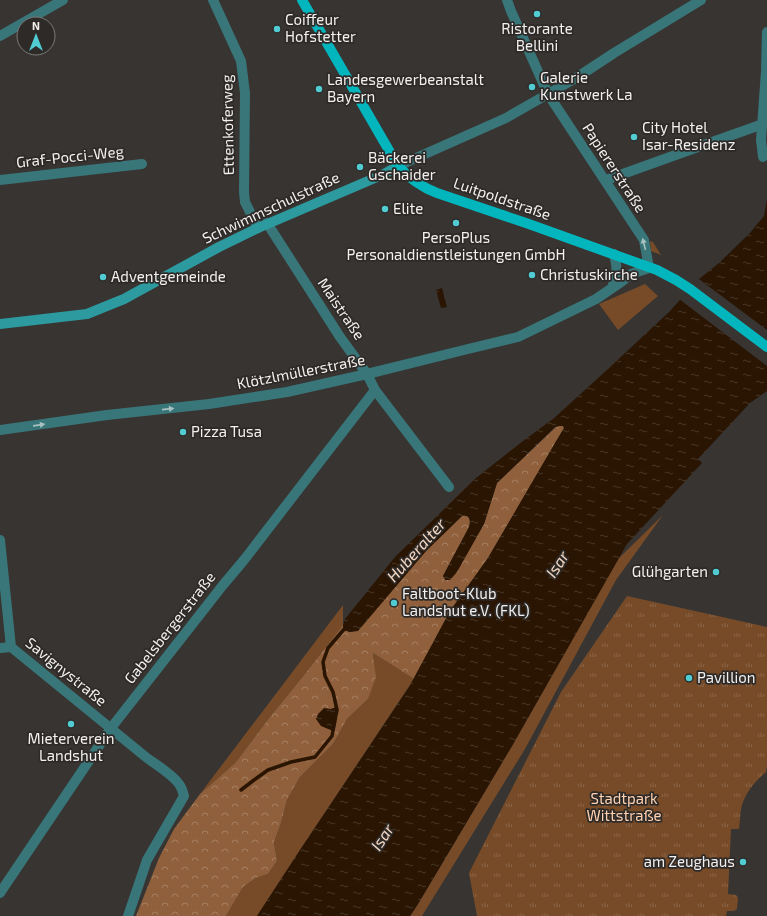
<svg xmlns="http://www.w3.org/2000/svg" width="767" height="916" viewBox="0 0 767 916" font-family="'Exo 2',sans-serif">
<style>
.grass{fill:#774b28}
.forest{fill:url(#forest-crowns)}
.park{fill:url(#park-tufts)}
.water{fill:url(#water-ripples)}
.pier{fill:#373431}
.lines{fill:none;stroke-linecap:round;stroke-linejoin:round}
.stream{stroke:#2a1402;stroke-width:3.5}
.street{stroke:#397679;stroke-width:10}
.secondary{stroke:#2c9a9f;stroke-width:10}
.primary{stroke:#03b5bc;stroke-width:10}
.oneway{fill:#a9c0c0}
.poi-dot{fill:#51ccd2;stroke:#2d2a28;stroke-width:1.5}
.labels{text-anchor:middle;stroke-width:3.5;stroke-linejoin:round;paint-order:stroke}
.poi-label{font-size:15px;fill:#f3f1f0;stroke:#2d2a28;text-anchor:start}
.street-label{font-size:15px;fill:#f3f1f0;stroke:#2d2a28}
.park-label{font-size:15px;fill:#fed1b1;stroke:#2d2a28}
.water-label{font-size:16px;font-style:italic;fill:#f7d9c3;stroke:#2d2a28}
</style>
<defs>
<pattern id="forest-crowns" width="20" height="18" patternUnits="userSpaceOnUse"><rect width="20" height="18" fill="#8f603b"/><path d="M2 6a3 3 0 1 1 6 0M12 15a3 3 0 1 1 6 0" fill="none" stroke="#a57f61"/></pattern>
<pattern id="park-tufts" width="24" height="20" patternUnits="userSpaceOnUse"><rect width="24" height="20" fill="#774b28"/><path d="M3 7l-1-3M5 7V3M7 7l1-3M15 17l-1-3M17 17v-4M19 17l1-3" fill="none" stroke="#8b6548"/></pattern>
<pattern id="water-ripples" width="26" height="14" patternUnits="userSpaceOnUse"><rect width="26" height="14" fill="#2a1402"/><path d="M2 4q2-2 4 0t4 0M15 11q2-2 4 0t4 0" fill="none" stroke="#493727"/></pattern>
</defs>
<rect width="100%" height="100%" fill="#373431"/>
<path class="grass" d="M650,241L653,242L661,255L651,251Z
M645,284L658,296L618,330L599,304Z
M663,515L616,580L525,749L422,916H410L418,904L512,746L618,559Z
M343,605V625L304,675L269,718L236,762L200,794Z
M373,653L414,679L302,847L257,916H226L243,887L256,878L268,874L277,861L274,842L281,823L287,800L300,777L333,744L347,719L368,699L374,663Z"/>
<path class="forest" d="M559,426H563L564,428L488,558L450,611L414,679L373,653L374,663L376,677L368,699L347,719L333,744L300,777L287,800L281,823L274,842L277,861L268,874L256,878L243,887L226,916H136L159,858L174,829L200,794L236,762L269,718L304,675L343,625L344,630L350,632L358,630L426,551L462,516C470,514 471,521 469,527L443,576L452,578L484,524L497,483L556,427Z"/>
<path class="park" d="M627,596L767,627V766L766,772C755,781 744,794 741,809C740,815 740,822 739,829H731L728,894L736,895L738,898L737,909L734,911H727L726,916H477L469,873L561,692Z"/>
<path class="water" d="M767,199V391L750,403L698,459L702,463L627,544L512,746L418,904L410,916H257L302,847L409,687L450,611L488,558L555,443L564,428L563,426H559L555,427L497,483L484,524L457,572L450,580H445L443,576L469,527C470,523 471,519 467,516H462L426,551L358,631L350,632L344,630L343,625L345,619L395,557L476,478L523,441L553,419L608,369L669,312L699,279L719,263L750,233L764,216Z
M442,288L447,307L441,308L436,290Z
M336,707L337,710L333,731L321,726L316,719L318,714L324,708L331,709Z"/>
<path class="pier" d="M699,279L767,330V366L679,299Z"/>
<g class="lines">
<path class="stream" d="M241,790L254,780L268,770L291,762L315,757L332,736L337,710L333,692L325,676L323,662L328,648L346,627"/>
<path class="street" d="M213,0L241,61L245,93L244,192L245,202L258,228
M0,36L63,0
M763,157L761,140L766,71L767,32
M398,166L506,118L576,78L614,53L701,0
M0,180L142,164
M606,180L684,152L763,124
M267,223L317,301L340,337L367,374L375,390L449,487
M612,288C617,273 618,270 614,254
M0,430L107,415L209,404L287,392L367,374L468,349L518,337L596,299L621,282L631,274L649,268L644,240L548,94L511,11L507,0
M0,540L11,647L147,758C157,765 173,775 179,784C182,788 183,792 184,796L147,860L128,916
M0,648L11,647
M0,893L111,728L223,585L244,560L375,390"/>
<path class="secondary" d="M0,324L87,314L124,299L219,247L258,228L382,175L398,166"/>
<path class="primary" d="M302,0L398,166C410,179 421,187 437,193L526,223L657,270L676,280L690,289L767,347"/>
</g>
<defs><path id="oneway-solid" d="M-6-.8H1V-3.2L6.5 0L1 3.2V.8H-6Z"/></defs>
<g class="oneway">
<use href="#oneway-solid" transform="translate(644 244) rotate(-104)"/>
<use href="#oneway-solid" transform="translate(168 409) rotate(-6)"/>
<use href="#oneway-solid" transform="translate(39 425) rotate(-8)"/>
</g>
<g class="poi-dot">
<circle cx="537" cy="14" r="4"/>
<circle cx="277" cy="29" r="4"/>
<circle cx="532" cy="87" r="4"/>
<circle cx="319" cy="89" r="4"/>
<circle cx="634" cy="137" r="4"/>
<circle cx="360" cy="167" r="4"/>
<circle cx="385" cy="209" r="4"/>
<circle cx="456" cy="223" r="4"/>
<circle cx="532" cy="275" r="4"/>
<circle cx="103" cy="277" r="4"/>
<circle cx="183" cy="432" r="4"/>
<circle cx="716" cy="572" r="4"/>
<circle cx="394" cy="603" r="4"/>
<circle cx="689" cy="678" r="4"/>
<circle cx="71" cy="724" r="4"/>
<circle cx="743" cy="862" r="4"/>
</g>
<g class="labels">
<g class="poi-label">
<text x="285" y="25">Coiffeur<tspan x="285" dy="17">Hofstetter</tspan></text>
<text x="537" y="34" text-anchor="middle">Ristorante<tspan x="537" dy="17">Bellini</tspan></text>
<text x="540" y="83">Galerie<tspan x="540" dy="17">Kunstwerk La</tspan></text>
<text x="327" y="85">Landesgewerbeanstalt<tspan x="327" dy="17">Bayern</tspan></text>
<text x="642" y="133">City Hotel<tspan x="642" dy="17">Isar-Residenz</tspan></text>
<text x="368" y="163">Bäckerei<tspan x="368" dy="17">Gschaider</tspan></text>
<text x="393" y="214">Elite</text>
<text x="456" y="243" text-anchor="middle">PersoPlus<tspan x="456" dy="17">Personaldienstleistungen GmbH</tspan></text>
<text x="540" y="280">Christuskirche</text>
<text x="111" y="282">Adventgemeinde</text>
<text x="191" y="437">Pizza Tusa</text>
<text x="708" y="577" text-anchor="end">Glühgarten</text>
<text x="402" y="599">Faltboot-Klub<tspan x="402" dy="17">Landshut e.V. (FKL)</tspan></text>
<text x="697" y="683">Pavillion</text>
<text x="71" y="744" text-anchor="middle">Mieterverein<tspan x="71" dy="17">Landshut</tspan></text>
<text x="735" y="867" text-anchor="end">am Zeughaus</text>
</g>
<g class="street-label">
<text transform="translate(228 125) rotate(-91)" y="5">Ettenkoferweg</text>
<text transform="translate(70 157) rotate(-6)" y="5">Graf-Pocci-Weg</text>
<text transform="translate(614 168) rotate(57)" y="5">Papiererstraße</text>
<text transform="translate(502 199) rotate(19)" y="5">Luitpoldstraße</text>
<text transform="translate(271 208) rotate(-25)" y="5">Schwimmschulstraße</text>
<text transform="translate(341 309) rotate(56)" y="5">Maistraße</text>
<text transform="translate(301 372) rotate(-11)" y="5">Klötzlmüllerstraße</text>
<text transform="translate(170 628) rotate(-52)" y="5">Gabelsbergerstraße</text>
<text transform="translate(66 672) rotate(39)" y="5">Savignystraße</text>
</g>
<g class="park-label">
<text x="624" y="804">Stadtpark<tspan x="624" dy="17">Wittstraße</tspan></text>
</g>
<g class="water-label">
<text transform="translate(416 550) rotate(-48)" y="6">Huberalter</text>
<text transform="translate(557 564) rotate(-57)" y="6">Isar</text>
<text transform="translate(382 837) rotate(-57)" y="6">Isar</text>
</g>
</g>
<g transform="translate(36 36)"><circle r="19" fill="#2d2a28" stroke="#7c7a78"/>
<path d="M0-3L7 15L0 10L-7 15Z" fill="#51ccd2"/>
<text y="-6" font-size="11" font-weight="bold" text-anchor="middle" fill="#f3f1f0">N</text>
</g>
</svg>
